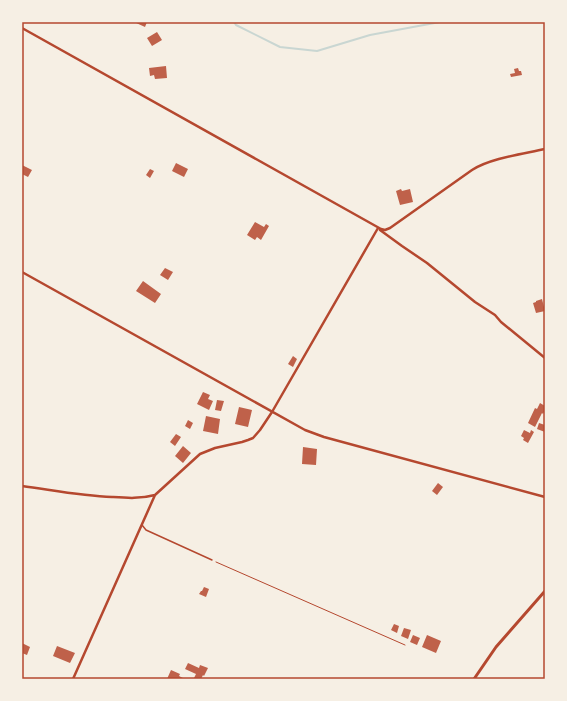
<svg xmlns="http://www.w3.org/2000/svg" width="567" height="701" viewBox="0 0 567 701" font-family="'Asap Condensed',sans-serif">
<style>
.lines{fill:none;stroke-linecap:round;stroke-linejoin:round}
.stream{stroke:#c9d6d2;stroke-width:2}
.building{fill:#bf614a}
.path{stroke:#b5482f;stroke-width:1}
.service{stroke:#b5482f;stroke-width:1.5}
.minor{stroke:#b5482f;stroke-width:2.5}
.tertiary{stroke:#b5482f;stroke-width:3}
.neatline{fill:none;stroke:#b5482f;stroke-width:1.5}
</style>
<rect width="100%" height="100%" fill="#f6efe4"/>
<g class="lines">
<path class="stream" d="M234,22L236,25L280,47L317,51L370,35L440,22"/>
</g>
<path class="building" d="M134,22H147L145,27Z
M157,32L162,40L152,46L147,38Z
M166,66L167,78L155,79L154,75L150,76L149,68Z
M518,68L519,71H521L522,75L511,77L510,74L515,73L514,69Z
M176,163L188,169L184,177L172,171Z
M22,165L32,170L28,177L22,174Z
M150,169L154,171L150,178L146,175Z
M401,189L402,191L410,189L413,202L400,205L396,191Z
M255,222L264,227L266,224L269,226L261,240L257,237L255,240L247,235Z
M165,268L173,272L168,280L160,275Z
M143,281L161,294L155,303L136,291Z
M542,299L545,311L536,313L533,303L536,302V301Z
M293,356L297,359L293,367L288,364Z
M203,392L210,395L208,399L213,401L209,410L197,404Z
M217,400L224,401L221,411L215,410Z
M540,403L545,406V410L543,414L542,413L535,427L528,423L535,408L537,409Z
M239,407L252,410L248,427L235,424Z
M206,416L220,419L218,434L203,431Z
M188,420L193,423L190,429L185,426Z
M539,423L545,425V432L537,429Z
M524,430L530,433L531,430L534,432L528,443L523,440L524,438L521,436Z
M176,434L181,437L175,446L170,442Z
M183,446L191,453L183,463L175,456Z
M303,447L317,449L316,465L302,464Z
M438,483L443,487L437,495L432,491Z
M204,587L209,589L206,597L199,594L201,591H202Z
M394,624L399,626L397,633L391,630Z
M404,628L411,630L408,639L401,636Z
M413,635L420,638L417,645L410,642Z
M427,635L441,641L436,653L422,647Z
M22,643L30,647L27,655L22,653Z
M57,646L75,653L70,663L53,656Z
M188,663L199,668L200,665L208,668L204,676L203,675L201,679L194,678L196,674L185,669Z
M171,670L180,674L179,676L185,679H167Z"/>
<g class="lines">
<path class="path" d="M216,562L405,645"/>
<path class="service" d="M142,525L146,530L212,560"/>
<path class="minor" d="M22,28L381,229L385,230L390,228L472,170C491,158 523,154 545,149
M380,230L402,246L427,263L475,302L495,315L501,322L545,358
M22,272L305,430L324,437L545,497
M22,486C52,490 81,496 112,497C127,498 140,499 155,495L200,454L215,448L242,442L248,440L253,438L260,430L272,412L378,228
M73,679L155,495"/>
<path class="tertiary" d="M474,679L496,647L545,591"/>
</g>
<rect width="567" height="701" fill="none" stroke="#f6efe4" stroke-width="46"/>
<rect x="23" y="23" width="521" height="655" class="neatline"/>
</svg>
